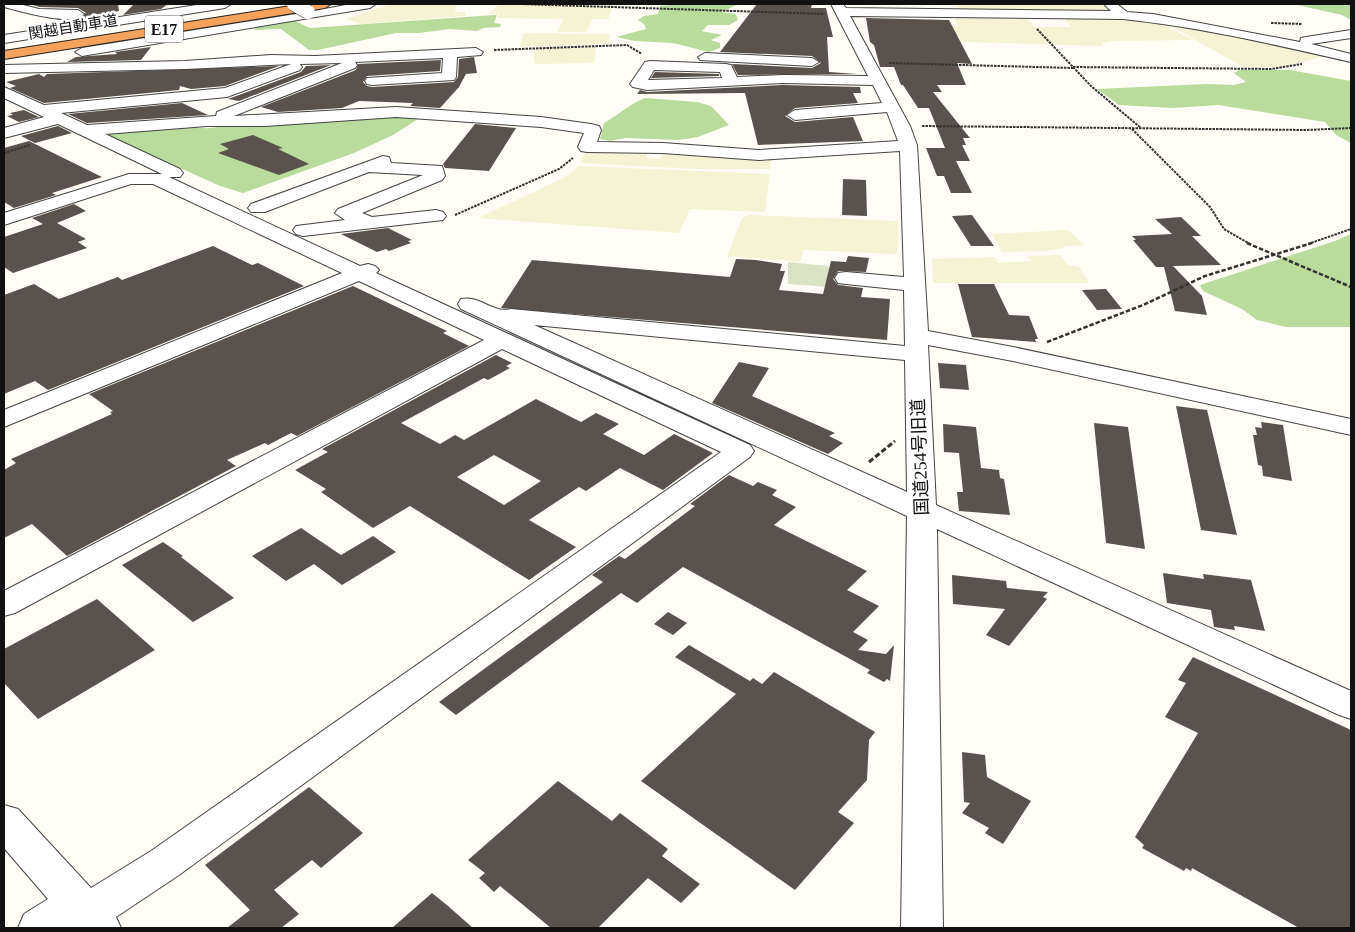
<svg xmlns="http://www.w3.org/2000/svg" width="1355" height="932" viewBox="0 0 1355 932" font-family="'Times New Roman','Noto Sans JP',serif">
<style>
.farmland{fill:#f6f3d4}
.forest{fill:#b9dc9c}
.cemetery{fill:#d9e3c4}
.building{fill:#5a524d;fill-rule:evenodd}
.lines{fill:none;stroke-linecap:round;stroke-linejoin:round}
.minor-casing{stroke:#444;stroke-width:2}
.highway-casing{stroke:#222;stroke-width:2}
.path-far2{stroke:#333;stroke-width:2;stroke-dasharray:2.5 1;stroke-linecap:butt}
.path-far1{stroke:#333;stroke-width:2.5;stroke-dasharray:4.5 2;stroke-linecap:butt}
.path{stroke:#333;stroke-width:3;stroke-dasharray:5.5 2.5;stroke-linecap:butt}
.minor{fill:#fff;fill-rule:evenodd}
.highway{fill:#f5a25d;fill-rule:evenodd}
.minor-bridge-casing{stroke:#444;stroke-width:15;stroke-linecap:butt}
.minor-bridge{stroke:#fff;stroke-width:14}
.labels{text-anchor:middle;stroke-width:5;stroke-linejoin:round;paint-order:stroke}
.far-street-label{font-size:15px;fill:#111;stroke:#fff}
.shield{fill:#fff;stroke:#585858;stroke-width:1}
.shield-label{font-size:16px;font-weight:bold;fill:#111}
.street-label{font-size:18px;fill:#111;stroke:#fff}
</style>
<rect width="100%" height="100%" fill="#fffdf5"/>
<path class="farmland" d="M391,4H457L455,12H466L465,16L361,24L346,19Z
M957,4H1107L1119,14L960,13Z
M498,5H536L613,7L608,19H593L586,32H557L563,19L498,18L499,14H489Z
M953,15L1025,16L1035,27H1071L1062,16L1138,17L1334,54L1283,67H1243L1173,27L1169,28L1194,40L1112,41L1101,43L1103,46L962,42L959,36H951L946,26H958Z
M524,33L610,34L609,44L519,47Z
M596,47L594,63L535,64L533,56L536,48Z
M649,149L646,158L660,159L663,150L772,156L770,169H694L580,163L587,150Z
M578,166L770,174L765,212L690,209L679,233L478,218L553,183L569,175Z
M749,215L898,221L897,254L803,250L800,262L727,256L742,218Z
M1068,230L1084,245L1064,246L1065,248L1045,251L1002,252L992,234Z
M1060,255L1068,265L1079,267L1089,283H933L932,259L995,257L998,263L1031,261L1028,256Z"/>
<path class="forest" d="M678,4H739L721,12L736,14L738,20L729,25H708L702,31L722,35L711,40L720,43V48L709,52L673,43L635,41L616,37L646,29L644,24L638,20L644,16L658,14L660,6Z
M1293,4H1351V20L1342,15Z
M494,15H497L494,23L501,24L500,27L483,28L477,31L450,29L419,33H396L318,50H309L281,29L254,30L257,27L295,21L310,28Z
M1239,70H1290L1351,81V143L1336,135L1325,122L1218,105L1173,108L1119,105L1097,89L1206,84L1234,85L1246,82L1234,73Z
M645,98L697,102L711,106L729,125L698,137L679,140L626,138L610,141L600,139L604,123C618,115 630,104 645,98Z
M351,116L421,117L393,135L354,153L243,193L220,186L103,133C131,127 160,129 188,128C204,127 209,131 225,124Z
M1351,234V327H1286L1257,320L1242,309L1203,291L1200,285L1335,241Z"/>
<path class="cemetery" d="M788,262L827,266L846,275L845,288L788,284Z"/>
<path class="building" d="M30,4H118L119,11L73,22L70,21L79,19L86,13L78,8L39,7Z
M134,4H168L161,9L123,15Z
M757,4H812L811,8H826L833,37H827L829,72L857,74L738,75L732,64L812,68L821,63L812,56L720,52Z
M866,18L949,20L972,64L957,63L966,85H937L942,92H933L970,138H963L966,145H962L970,161H956L972,193H951L944,176H937L926,148H945L929,108H918L903,85H901L894,67H880L874,45L870,42Z
M151,47L141,60L67,62L76,57L117,54L115,52Z
M474,57L477,73L466,74L459,87L440,108L410,106L413,103L359,101L342,108L278,112L261,107L356,70L358,64L441,60L440,71L367,76L363,82L367,86L372,87L454,82L458,77L459,59Z
M331,65L239,101L228,99L301,72L306,66Z
M279,66L225,86L191,89L180,86L179,90L44,103L10,88L16,86L6,82L39,74L44,77L47,74Z
M655,72L719,74V76L651,78Z
M783,85L860,87L861,93H853L858,103L795,108L785,116L795,122L853,117L863,141L758,145L745,93L637,94L640,90L647,92Z
M182,103L208,115L87,123L68,114Z
M24,110L39,117L19,122L7,116L13,115L10,113Z
M475,124L516,128L489,171L445,168L443,164Z
M58,126L72,133L35,143L21,136Z
M253,135L283,148L278,149L309,164L279,175L218,153L229,149L220,144Z
M29,141L102,177L52,193L56,195L14,208L4,202V148Z
M843,179L866,180L867,216L842,215Z
M74,204L86,211L57,223L86,239L78,242L87,248L13,273L4,267V237L43,224L32,218Z
M972,215L994,246H971L952,216Z
M1181,217L1201,236H1192L1221,265L1173,266L1202,296L1207,315L1175,311L1164,267H1156L1133,240H1136L1132,236L1172,234L1155,219Z
M388,228L412,240L408,241L411,243L389,251L386,249L377,252L341,234Z
M213,246L252,265L258,263L304,286L48,390L35,381L4,394V295L34,284L59,299L118,277L122,280Z
M848,256L869,258L866,272L838,271L833,279L838,285L863,288L861,297L890,299L887,340L501,308L532,260L730,277L736,259L756,260L782,264L780,271H785L779,290L823,294L831,261L846,262Z
M958,284H994L1009,315L1029,316L1038,339H1035L1036,342L972,337Z
M353,286L447,331L443,333L469,346L297,436L291,433L268,445L265,443L227,460L236,466L67,556L32,524L4,538V470L16,463L11,459L112,414L110,412L113,411L89,394Z
M1106,289L1122,309L1097,310L1082,290Z
M496,355L512,363L506,366L510,368L488,380L484,378L401,423L440,444L455,435L464,440L536,399L581,422L596,413L619,424L603,434L644,455L674,434L713,453L663,490L620,468L586,491L579,487L529,520L576,547L529,580L410,506L373,528L321,492L326,489L295,470L328,452L322,449ZM494,455L541,481L504,505L457,477Z
M739,362L769,368L752,396L835,433L829,436L843,443L828,454L712,403Z
M938,363L966,365L969,390L940,388Z
M1176,406L1207,410L1237,535L1201,530Z
M1261,422L1283,425L1292,481L1263,476L1262,466L1258,465L1253,435H1257L1255,427L1262,428Z
M1094,423L1128,427L1145,549L1106,543Z
M943,424L976,427L981,468L999,470L1000,478L1004,479L1010,515L959,511L957,492H963L959,453L944,452Z
M729,475L753,486L758,482L777,490L772,495L796,507L774,525L867,571L847,590L879,606L853,632L868,640L858,650L886,654L894,645L890,681L887,679L884,682L867,673L870,670L683,567L637,603L621,593L456,715L439,702L603,582L592,575L619,556L625,559L695,506L690,504Z
M301,528L341,555L373,536L396,552L342,585L314,564L286,581L252,556Z
M163,542L183,556L181,557L234,598L193,622L122,565Z
M1163,573L1204,579L1203,574L1251,580L1265,631L1234,626L1235,630L1214,627L1211,610L1167,603Z
M952,575L1006,581L1007,588L1048,592L1043,597L1047,599L1009,646L986,635L1005,609L953,604Z
M97,599L155,650L38,719L4,683V649Z
M668,612L687,623L673,635L654,624Z
M689,645L750,681L753,678L762,684L774,672L875,732L869,740L867,780L838,812L854,823L795,890L641,781L736,694L675,657Z
M1193,657L1351,730V928H1299L1192,868L1191,871L1186,868L1184,871L1142,848L1144,845L1135,837L1198,733L1165,717L1186,683L1178,680Z
M962,752L985,755L987,777L1031,801L1003,844L985,833L989,828L962,813L970,803L964,802Z
M558,781L612,821L620,813L668,849L662,856L700,884L681,903L648,878L598,928H551L500,886L494,892L479,878L485,873L468,860Z
M309,787L363,833L321,868L312,860L274,890L299,914L281,928H227L250,910L205,865Z
M432,893L448,906L473,928H392Z"/>
<g class="lines">
<g class="minor-casing">
<path id="minor" d="M4,4H19L39,9L78,10L84,14C73,27 19,11 4,7Z
M203,4H231L225,8L4,43V35Z
M351,4H376L370,8L82,56L75,52L82,48L302,13L304,9L314,11Z
M831,4H843L846,8L1111,11L1104,4H1117L1127,12L1153,14L1300,42L1301,38L1306,37L1351,30V38L1311,44L1351,54V62C1276,45 1200,27 1123,19L850,16L910,126L917,145L928,331L1013,347L1351,419V435L1013,361L928,345L936,505L1351,691V719L1339,715L937,529L943,928H901L907,516L461,309L458,304L461,299C480,295 493,314 511,309L905,346L904,290L846,284L838,283L835,278L838,273L846,272L904,277L900,151L759,160L663,153L587,152L581,151L578,147L584,133L541,127L396,117L265,126H207L105,134L180,169L183,173L180,177H169L360,266L368,264L375,266L379,270L376,273L750,445L754,451L750,457L179,875L116,917L121,928H18L24,914L48,899L4,848V805L18,809L91,888L151,851L721,452L502,349L15,613L4,616V591L484,340L359,281L4,427V410L342,273L153,184H131L4,225V213L129,174H162L58,124L4,138V128L44,117L4,98V87L44,105L225,88L291,64L185,69L4,73V65L185,61L271,55L315,56L476,48L483,52L481,55L457,57L456,77L454,80L372,85L367,84L365,81L367,78L442,73L443,58L355,62L357,65L355,68L234,116L396,107L541,117L591,124L599,126L601,130L597,142L663,143L759,150L898,141L887,112L795,120L787,115L795,110L882,103L873,85L783,83L647,90L633,87L630,84L645,62L650,61L726,64L731,65L737,77L783,75L868,76ZM342,63L217,112L216,116L87,125L61,113L227,97L300,70L302,67L300,64ZM654,70L720,72L722,78L648,80ZM534,325L905,360L907,492Z
M705,53L812,58L819,62L812,66L700,60L698,57Z
M383,156L389,157L391,163L442,166L445,176L442,180L362,213L372,217L436,210L443,212L446,216L443,220L303,236L296,234L293,230L296,226L345,220L335,213L338,209L423,175L369,172L265,212H251L248,208L251,204Z"/>
</g>
<g class="highway-casing">
<path id="highway" d="M303,4H331L325,8L4,59V51Z"/>
</g>
<path class="path-far2" d="M520,4L825,14
M1271,23L1302,24
M1037,29L1091,86L1141,128
M494,50L627,45L642,54
M889,63L1073,68
M1073,67L1271,69L1302,64
M922,126L1306,130L1351,128
M1132,129L1210,207L1224,229L1250,244
M4,153L30,145
M455,215L559,169L573,158
M1308,244L1351,229"/>
<path class="path-far1" d="M1247,243L1351,287
M1047,342L1143,305L1205,276L1312,243"/>
<path class="path" d="M869,462L895,441"/>
<use href="#minor" class="minor"/>
<use href="#highway" class="highway"/>
<g class="minor-bridge-casing">
<path id="minor-bridge" d="M294,4L308,12"/>
</g>
<use href="#minor-bridge" class="minor-bridge"/>
</g>
<g class="labels">
<g class="far-street-label">
<text transform="translate(73 27) rotate(-9)" y="5">関越自動車道</text>
</g>
<rect class="shield" x="145" y="15.5" width="38" height="27" rx="4"/>
<g class="shield-label">
<text x="164" y="35">E17</text>
</g>
<g class="street-label">
<text transform="translate(920 457) rotate(-92)" y="6">国道254号旧道</text>
</g>
</g>
<rect width="1355" height="932" fill="none" stroke="#111111" stroke-width="10"/>
</svg>
